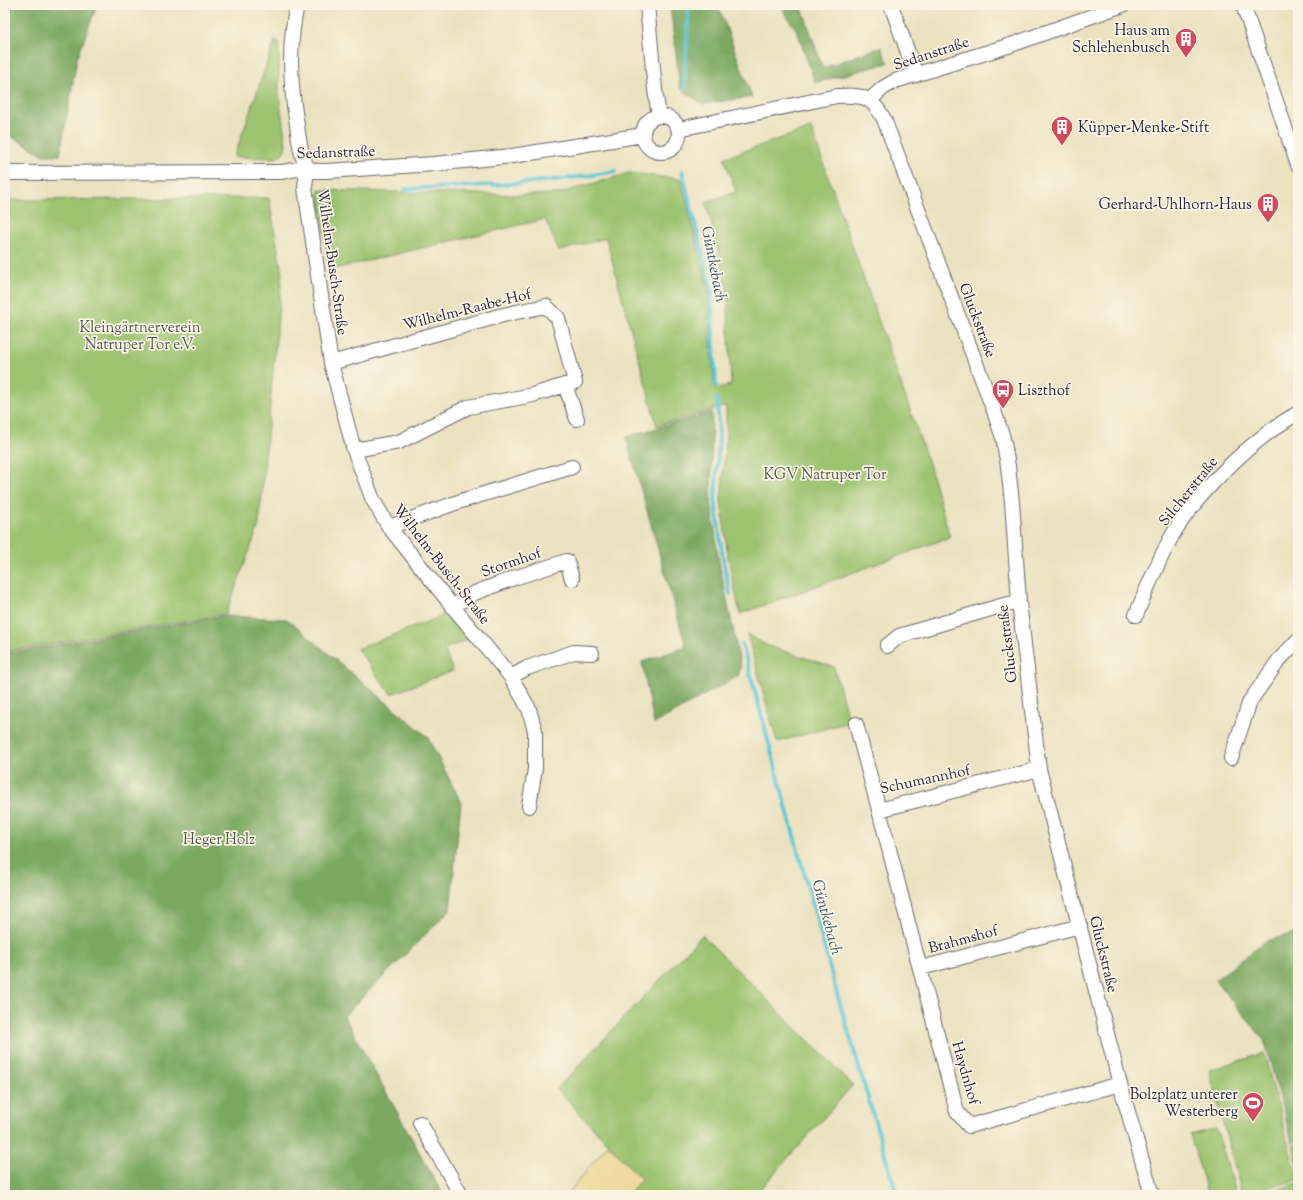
<svg xmlns="http://www.w3.org/2000/svg" width="1303" height="1200" viewBox="0 0 1303 1200" font-family="'Sorts Mill Goudy',serif">
<style>
.green{fill:#9bc36f;stroke:#5e7255}
.forest{fill:#7ca962;stroke:#4f664e}
.sand{fill:#eeda9e;stroke:#887e6c}
.lines{fill:none;stroke-linecap:round;stroke-linejoin:round}
.stream{stroke:#5ac5d4;stroke-width:4}
.minor-casing{stroke:#686569;stroke-width:16}
.minor{stroke:#fff;stroke-width:14}
.labels{text-anchor:middle;stroke-width:3.5;stroke-linejoin:round;paint-order:stroke}
.poi-label{font-size:15px;fill:#22223b;stroke:#fcf5e5;text-anchor:end}
.street-label{font-size:15px;fill:#22223b;stroke:#fcf5e5}
.park-label{font-size:15px;fill:#4c5a4d;stroke:#fcf5e5}
.water-label{font-size:16px;font-style:italic;fill:#365b71;stroke:#fcf5e5}
</style>
<rect width="100%" height="100%" fill="#fcf5e5"/>
<filter id="ink" filterUnits="userSpaceOnUse"><feTurbulence type="fractalNoise" baseFrequency=".025" numOctaves="2"/><feDisplacementMap in="SourceGraphic" scale="8" xChannelSelector="R" yChannelSelector="G"/><feConvolveMatrix kernelMatrix="1 2 1 2 8 2 1 2 1" color-interpolation-filters="sRGB"/></filter>
<filter id="wash" filterUnits="userSpaceOnUse"><feTurbulence type="fractalNoise" baseFrequency=".012" numOctaves="4" result="noise"/><feDisplacementMap in="SourceGraphic" scale="16" xChannelSelector="R" yChannelSelector="G"/><feGaussianBlur stdDeviation="0.9" result="paint"/><feColorMatrix in="noise" values="0 0 0 0 0 0 0 0 0 0 0 0 0 0 0 0 0 1.4 0 .05"/><feComposite in="paint" operator="in"/></filter>
<g filter="url(#wash)">
<rect width="100%" height="100%" fill="#eae2bf"/>
<path class="green" d="M275,41L279,42V95L286,145C284,152 283,155 276,158L234,157Z
M811,128L929,464L950,537L740,614L728,557L721,500L726,435V406L657,426L606,238L559,251L545,219L329,270L318,190L520,195L557,194L629,173L681,179L708,288L714,388L731,385L727,287L706,202L736,192L724,158Z
M269,198L282,274L259,525L226,614L5,652V200Z
M447,614L468,640L444,649L453,671L391,694L357,649Z
M747,634L768,646L834,667L849,722L777,742Z
M702,935L853,1085L755,1195H628L641,1179L557,1089Z
M1264,1053L1298,1180L1242,1194L1209,1070Z
M1216,1128L1237,1195H1208L1190,1135Z
M1298,1143V1166L1293,1145Z
M1298,1183V1195H1259Z"/>
<path class="forest" d="M5,5H97L77,59L60,155H44L5,133Z
M670,5H718L752,97L702,104L680,88Z
M782,5H801L823,68L881,47L888,63L815,83L797,31L785,14Z
M712,412L711,500L718,557L741,667L738,676L654,724L642,662L686,647L626,437Z
M224,616L287,619L427,736L461,802L450,910L344,1016L443,1195H5V654Z
M1298,932V1141L1292,1142L1264,1040L1215,980L1266,941Z"/>
<path class="sand" d="M608,1144L641,1179L628,1195H567Z"/>
<g class="lines">
<path class="stream" d="M684,88L689,5
M682,171L711,288L716,386
M405,189C476,186 546,184 616,171
M717,399L719,437L715,500L723,560L730,594
M742,644L835,987L897,1195"/>
</g>
</g>
<g filter="url(#ink)">
<g class="lines">
<g class="minor-casing">
<path id="minor" d="M297,5C288,45 290,85 297,125C299,139 300,154 307,167
M647,5L655,90L659,116
M891,5L916,75
M1243,5L1298,165
M870,100L883,88L895,81L1011,45L1123,5
M643 134a18 18 0 1 1 36 0a18 18 0 1 1-36 0Z
M679,129L837,96C862,95 871,95 884,119L994,411L1003,438L1008,466L1012,502L1019,602L1039,769L1120,1084L1152,1195
M307,167L305,188L331,363L354,450L373,500L389,527L453,607L511,677L529,709L535,731V769L529,806
M5,173L282,172L307,167L314,171H327L434,164L512,156L643,135
M331,363L503,315L546,306L558,318L575,382L533,395L468,407L399,442L354,450
M565,385L577,419
M389,527L461,501L572,467
M453,607L472,594L514,578L567,561L572,579
M1136,615C1147,588 1161,554 1176,529C1203,487 1254,438 1298,413
M887,646L899,636L1004,605L1019,602
M511,677L527,668L574,652L592,653
M856,724L879,810L1039,769
M1231,758L1250,701L1279,660L1298,640
M879,810L957,1112L969,1126L1120,1084
M921,968L1080,926
M420,1123L461,1195"/>
</g>
<use href="#minor" class="minor"/>
</g>
</g>
<defs>
<g id="building-pin" transform="scale(1.15)"><path d="M0 17L-7.5 6A9.5 9.5 0 1 1 7.5 6Z" fill="#d1495b" stroke="#fcf5e5"/><path d="M-4-6H4V6H1V3H-1V6H-4ZM-2.5-4.3h1.7v1.8h-1.7ZM.8-4.3h1.7v1.8H.8ZM-2.5-1h1.7V.8h-1.7ZM.8-1h1.7V.8H.8Z" fill="#fff"/></g>
<g id="bus-pin" transform="scale(1.15)"><path d="M0 17L-7.5 6A9.5 9.5 0 1 1 7.5 6Z" fill="#d1495b" stroke="#fcf5e5"/><path d="M-5-6H5V4H4V6H2V4H-2V6H-4V4H-5ZM-3.5-4V0h7V-4ZM-3.5 1.2v1.5H-2V1.2ZM2 1.2v1.5H3.5V1.2Z" fill="#fff"/></g>
<g id="stadium-pin" transform="scale(1.15)"><path d="M0 17L-7.5 6A9.5 9.5 0 1 1 7.5 6Z" fill="#d1495b" stroke="#fcf5e5"/><path d="M0-5a6.5 5 0 1 0 0 10a6.5 5 0 1 0 0-10ZM-3.5-1.8h7v3.6h-7Z" fill="#fff"/></g>
</defs>
<g fill-rule="evenodd">
<use href="#building-pin" x="1186" y="39"/>
<use href="#building-pin" x="1062" y="127"/>
<use href="#building-pin" x="1268" y="204"/>
<use href="#bus-pin" x="1003" y="390"/>
<use href="#stadium-pin" x="1253" y="1103"/>
</g>
<g class="labels">
<g class="poi-label">
<text x="1170" y="35">Haus am<tspan x="1170" dy="17">Schlehenbusch</tspan></text>
<text x="1078" y="132" text-anchor="start">Küpper-Menke-Stift</text>
<text x="1252" y="209">Gerhard-Uhlhorn-Haus</text>
<text x="1018" y="395" text-anchor="start">Liszthof</text>
<text x="1238" y="1099">Bolzplatz unterer<tspan x="1238" dy="17">Westerberg</tspan></text>
</g>
<g class="street-label">
<text transform="translate(931 53) rotate(-18)" y="5">Sedanstraße</text>
<text transform="translate(336 152) rotate(-2)" y="5">Sedanstraße</text>
<text transform="translate(333 262) rotate(82)" y="5">Wilhelm-Busch-Straße</text>
<text transform="translate(467 309) rotate(-14)" y="5">Wilhelm-Raabe-Hof</text>
<text transform="translate(978 320) rotate(69)" y="5">Gluckstraße</text>
<text transform="translate(1188 491) rotate(-51)" y="5">Silcherstraße</text>
<text transform="translate(511 562) rotate(-19)" y="5">Stormhof</text>
<text transform="translate(442 564) rotate(52)" y="5">Wilhelm-Busch-Straße</text>
<text transform="translate(1007 644) rotate(-97)" y="5">Gluckstraße</text>
<text transform="translate(925 779) rotate(-12)" y="5">Schumannhof</text>
<text transform="translate(963 939) rotate(-15)" y="5">Brahmshof</text>
<text transform="translate(1104 954) rotate(76)" y="5">Gluckstraße</text>
<text transform="translate(966 1073) rotate(74)" y="5">Haydnhof</text>
</g>
<g class="park-label">
<text x="140" y="332">Kleingärtnerverein<tspan x="140" dy="17">Natruper Tor e.V.</tspan></text>
<text x="825" y="479">KGV Natruper Tor</text>
<text x="219" y="844">Heger Holz</text>
</g>
<g class="water-label">
<text transform="translate(715 264) rotate(79)" y="6">Güntkebach</text>
<text transform="translate(828 917) rotate(75)" y="6">Güntkebach</text>
</g>
</g>
<rect width="1303" height="1200" fill="none" stroke="#fcf5e5" stroke-width="20"/>
</svg>
